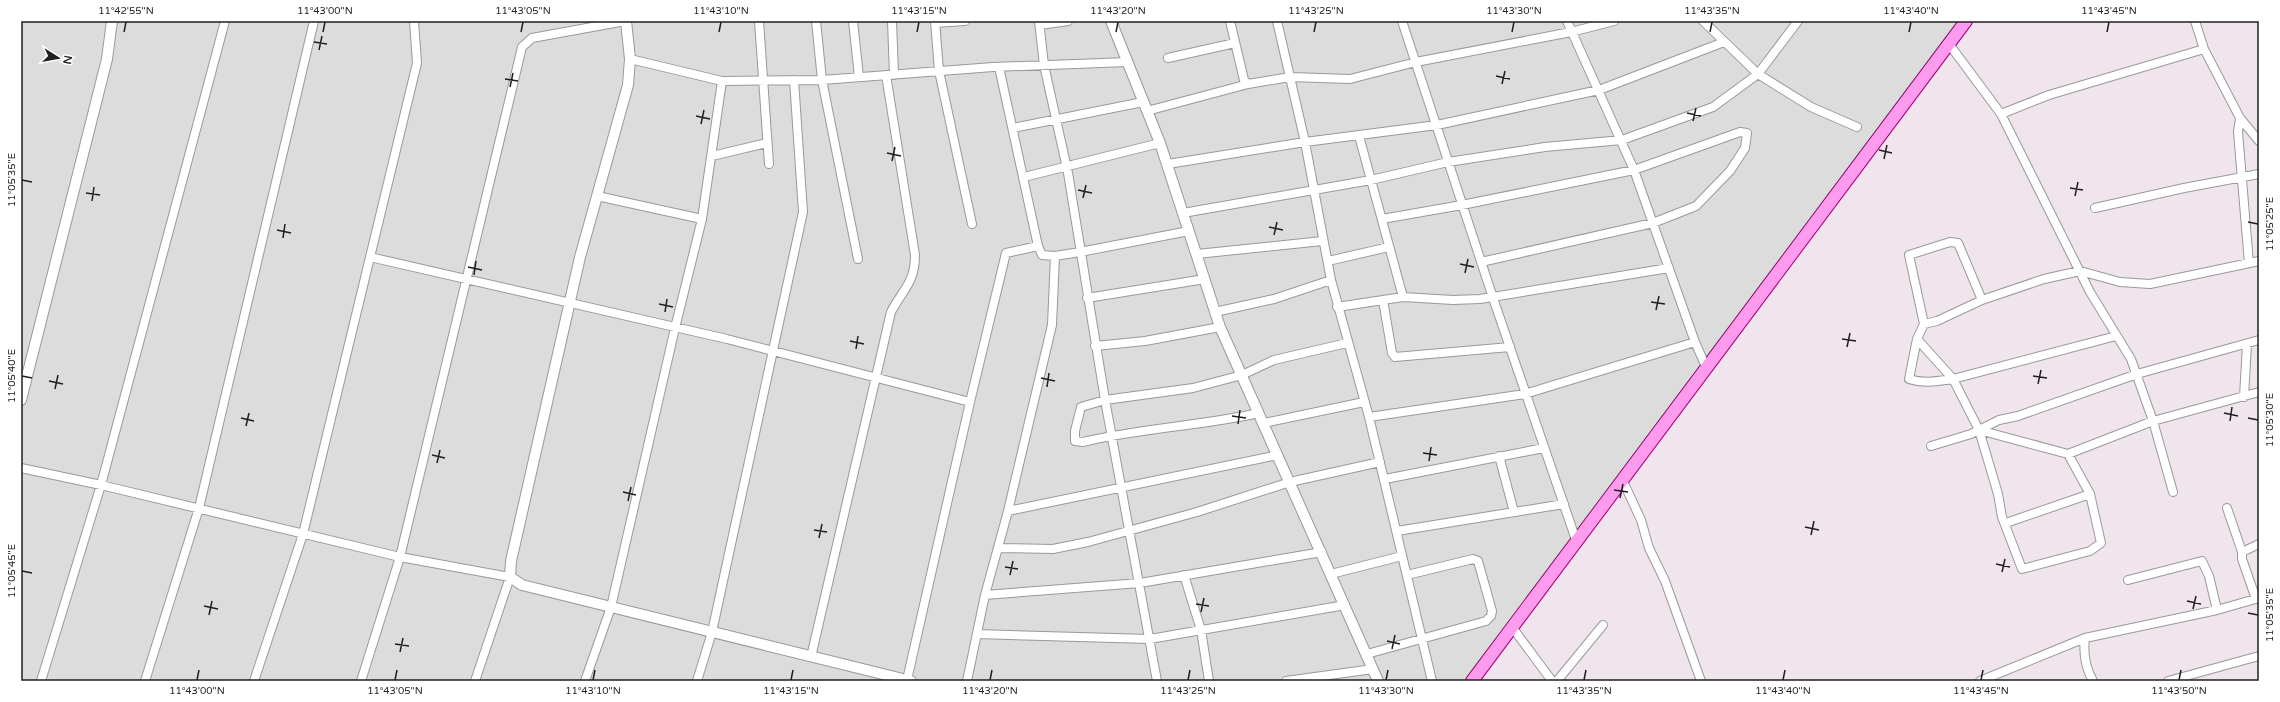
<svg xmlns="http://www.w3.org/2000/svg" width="2280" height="702" viewBox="0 0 2280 702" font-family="'Varela Round',sans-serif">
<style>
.residential{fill:#dddcdd}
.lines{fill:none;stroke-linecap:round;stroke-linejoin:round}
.minor-casing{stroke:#999;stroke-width:10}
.tertiary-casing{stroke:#999;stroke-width:12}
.primary-casing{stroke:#9a0070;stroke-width:14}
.minor{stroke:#fff;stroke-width:8}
.tertiary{stroke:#fff;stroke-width:10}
.primary{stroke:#ff9bee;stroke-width:12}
.ticks{fill:none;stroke:#1f1f1f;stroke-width:1.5}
.neatline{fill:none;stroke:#1f1f1f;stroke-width:1.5}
.ticks-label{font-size:10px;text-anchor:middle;fill:#1f1f1f}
</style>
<rect width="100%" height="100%" fill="#f0e4ed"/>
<path class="residential" d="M21,21H1958L1463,681H21Z"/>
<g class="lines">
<g class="minor-casing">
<path id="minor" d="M759,21L769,164
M816,21L822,80L858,259
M853,21L859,77
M892,21L894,75
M935,21L939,71L972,224
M1039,21L1044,65L1068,173L1105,400L1157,681
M1230,21L1244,80L1248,84
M1277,21L1305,142L1331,280L1369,417L1432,681
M1402,21L1493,298L1576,540
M1567,21L1634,170L1695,342L1706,367
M1703,21L1758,74L1811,107L1857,127
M2195,21L2204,49L2240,118L2259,141
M935,23L965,21
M1040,25L1068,21
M1949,44L2001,114L2090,292L2131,359L2153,421L2173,492
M1168,58L1235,43
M630,59L722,81L822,80L993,67L1128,62
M999,67L1038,246L1042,255L1055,256L1080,252L1189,231
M1147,111L1248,84L1290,77L1350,79L1416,62L1571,32L1614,21
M2001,114L2049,95L2204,49
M2240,118L2238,132L2249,263
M1013,128L1143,102
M1359,136L1403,297
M712,156L767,143
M1168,164L1305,142L1437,125L1599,90L1724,42
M1024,177L1160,143
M597,196L702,219
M2095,208L2184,188L2259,174
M1183,213L1371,180L1448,162L1545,147L1622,140L1713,107L1758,74L1798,21
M1382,219L1462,205L1634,170L1740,132L1747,133L1745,148L1730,171L1696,206L1653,223L1481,262
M1197,254L1322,241
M370,257L727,339L970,402
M1328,261L1389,247
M1087,298L1205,279
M1383,300L1392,353L1395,357L1510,347
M1982,300L1958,243L1950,242L1909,255L1924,324L1917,339L1909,379C1924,384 1938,381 1953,379L2116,336
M1337,307L1403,297L1453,300L1480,299L1669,268
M1215,312L1274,299L1331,280
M1924,324L1937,321L1982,300L2044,279L2080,271L2120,282L2150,284L2259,261
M1917,339L1953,379L1979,430L1998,494L2002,517L2022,569L2090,551L2101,543L2090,494L2068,454
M1095,346L1145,341L1220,327
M2244,397L2247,344
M1259,413C1201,426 1141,428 1083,442L1075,441V431L1081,407L1105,400L1193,388L1242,375L1274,360L1347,343
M1369,417L1525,394L1695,342
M1264,423L1364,402
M1979,430L2068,454L2153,421L2259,392
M1931,446L1971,434L1999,420L2018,416L2137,374L2259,340
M1499,456L1514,512
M21,468L101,485L400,557L510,577L475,681
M1385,479L1544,448
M1622,479L1641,520L1649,548L1665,581L1701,681
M2227,508L2242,552V559L2256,599
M1008,511L1278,455
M2006,523L2090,494
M1397,531L1564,504
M998,548L1053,549L1088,542L1197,512L1290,482L1380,462
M2242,552L2259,544
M1331,574L1402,556
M1184,575L1201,630L1209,681
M2128,580L2202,561L2209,576L2217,610
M985,595L1140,583L1322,552
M1512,627L1552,681
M977,634L1150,639L1345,605
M2085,638C2083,654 2085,667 2093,681
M1367,654L1486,621L1491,616L1492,611L1478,561L1473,559L1407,575
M811,657L891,312C903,289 915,283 915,255L886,75
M907,680L970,402L1006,253L1038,246
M41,681L101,485L225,21
M145,681L199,508L314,21
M254,681L303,534L417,63L414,21
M361,681L400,557L522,47L532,38L625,21
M585,681L611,607L675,328L702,219L722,81
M697,681L712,632L803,212L794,80
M967,681L985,595L1008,511L1052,325L1055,256
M1286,681L1373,669
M1557,681L1603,625
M1980,681L2085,638L2217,610L2259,598
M2168,681L2259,656"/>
</g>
<g class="tertiary-casing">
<path id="tertiary" d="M626,21L630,59L628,85L580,257L511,561L510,577L522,585L911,681
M1111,21L1160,143L1220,327L1378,681
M21,400L107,59L112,21"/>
</g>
<g class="primary-casing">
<path id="primary" d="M1472,681L1966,21"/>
</g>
<use href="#minor" class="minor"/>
<use href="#tertiary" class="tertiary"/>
<use href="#primary" class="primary"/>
</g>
<path class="ticks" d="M124,32L126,22M323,32L325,22M521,32L523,22M719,32L721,22M917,32L919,22M1116,32L1118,22M1314,32L1316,22M1512,32L1514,22M1710,32L1712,22M1909,32L1911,22M2107,32L2109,22M314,42L327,44M319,50L322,36M1496,76L1510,79M505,79L518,81M1502,84L1505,71M510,87L513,73M1687,113L1701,116M696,116L710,119M1693,121L1696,108M701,124L704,110M1879,150L1892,153M887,153L901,156M1884,159L1887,145M892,161L895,147M22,180L32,182M2070,188L2083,190M1078,190L1092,193M86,193L100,195M2075,196L2078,182M1083,198L1086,185M92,201L94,187M2248,222L2258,224M1269,227L1283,230M277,230L291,233M1274,235L1277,222M283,238L285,224M1460,264L1474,267M468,267L482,270M1465,273L1468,259M474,275L476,261M1651,302L1665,304M659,304L673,307M1656,310L1659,296M665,312L667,299M1842,339L1856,341M850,341L864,344M1847,347L1850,333M856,349L858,336M22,376L32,378M2033,376L2047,378M1041,378L1055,381M49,381L63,384M2038,384L2041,370M1047,387L1049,373M55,389L58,375M2224,413L2238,416M1232,416L1246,418M241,418L254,421M2248,418L2258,420M2230,421L2232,407M1238,424L1240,410M246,426L249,413M1423,453L1437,455M432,455L445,458M1429,461L1431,447M437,463L440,450M1614,490L1628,492M623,492L636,495M1620,498L1623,484M628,501L631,487M1805,527L1819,530M814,530L827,532M1811,535L1814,521M819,538L822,524M1996,564L2010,567M1005,567L1018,569M22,571L32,573M2002,572L2005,559M1010,575L1013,561M2187,601L2201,604M1196,604L1209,606M204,606L218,609M2193,609L2196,596M1201,612L1204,598M2248,613L2258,615M209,615L212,601M1387,641L1400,644M395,644L409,646M1392,649L1395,635M400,652L403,638M197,680L199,670M395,680L397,670M593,680L595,670M791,680L793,670M990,680L992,670M1188,680L1190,670M1386,680L1388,670M1584,680L1586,670M1783,680L1785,670M1981,680L1983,670M2179,680L2181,670"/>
<rect width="2280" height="702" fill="none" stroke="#ffffff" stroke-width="44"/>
<g transform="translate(58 58) rotate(101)" stroke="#ffffff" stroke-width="3" paint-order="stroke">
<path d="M0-3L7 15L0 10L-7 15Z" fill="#1f1f1f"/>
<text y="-6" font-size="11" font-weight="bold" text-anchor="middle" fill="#1f1f1f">N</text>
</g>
<rect x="22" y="22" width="2236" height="658" class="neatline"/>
<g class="ticks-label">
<text x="126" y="14">11°42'55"N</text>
<text x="325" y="14">11°43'00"N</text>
<text x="523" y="14">11°43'05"N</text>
<text x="721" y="14">11°43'10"N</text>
<text x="919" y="14">11°43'15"N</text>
<text x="1118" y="14">11°43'20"N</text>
<text x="1316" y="14">11°43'25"N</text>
<text x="1514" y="14">11°43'30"N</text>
<text x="1712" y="14">11°43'35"N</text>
<text x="1911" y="14">11°43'40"N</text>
<text x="2109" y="14">11°43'45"N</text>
<text transform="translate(11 180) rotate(-90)" y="4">11°05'35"E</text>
<text transform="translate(2269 224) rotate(-90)" y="4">11°05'25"E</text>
<text transform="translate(11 376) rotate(-90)" y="4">11°05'40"E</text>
<text transform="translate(2269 420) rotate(-90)" y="4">11°05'30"E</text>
<text transform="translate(11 571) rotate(-90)" y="4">11°05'45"E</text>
<text transform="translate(2269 615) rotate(-90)" y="4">11°05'35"E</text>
<text x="197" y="694">11°43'00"N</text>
<text x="395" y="694">11°43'05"N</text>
<text x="593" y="694">11°43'10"N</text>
<text x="791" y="694">11°43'15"N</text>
<text x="990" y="694">11°43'20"N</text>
<text x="1188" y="694">11°43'25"N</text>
<text x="1386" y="694">11°43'30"N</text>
<text x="1584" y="694">11°43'35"N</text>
<text x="1783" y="694">11°43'40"N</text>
<text x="1981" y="694">11°43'45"N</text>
<text x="2179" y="694">11°43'50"N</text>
</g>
</svg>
